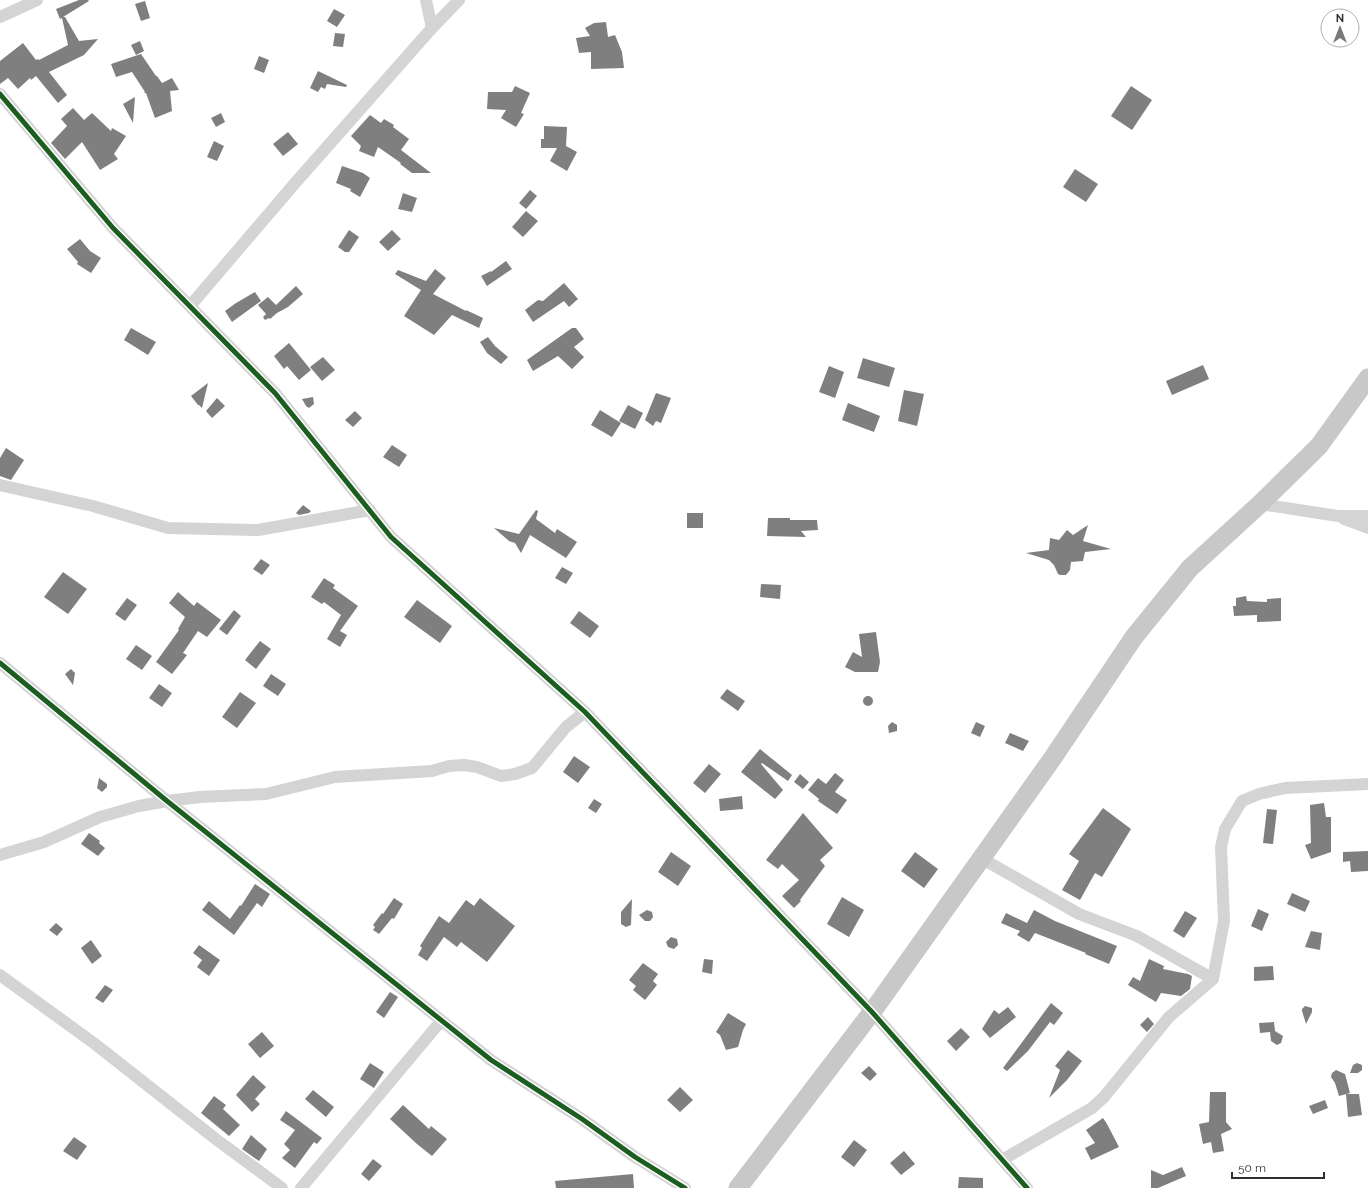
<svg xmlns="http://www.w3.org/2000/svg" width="1368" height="1188" viewBox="0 0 1368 1188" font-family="Raleway,sans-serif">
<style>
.building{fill:#7f7f7f}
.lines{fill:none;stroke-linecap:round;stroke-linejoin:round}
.street{stroke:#d4d4d4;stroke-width:12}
.primary{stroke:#c8c8c8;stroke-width:19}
.cycleway-casing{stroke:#fff;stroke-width:8}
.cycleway{stroke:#1b5e20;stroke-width:5}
</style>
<rect width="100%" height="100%" fill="#fff"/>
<path class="building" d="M79,0H88L89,1L63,17H65L79,41L98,39L84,55L49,72L67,95L58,103L36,76L31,80L30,78L18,89L8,78L0,84V61L23,43L36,60L38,59L39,60L68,45L62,18L60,19L56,9Z
M145,1L150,18L141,21L135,4Z
M334,9L345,15L337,27L327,21Z
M606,22L608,37L615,35L622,52L624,68L591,69V52L579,53L576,38L590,36L585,28L594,23Z
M335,33L345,34L343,47L333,46Z
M140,41L144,51L136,55L131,45Z
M141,54L156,76H157L162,83L172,78L179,90L170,91L172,111L155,118L146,93H144L145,92L132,72L116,77L111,64Z
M259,56L269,60L264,73L254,69Z
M318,71L347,85L346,87L327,84L325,89L321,87L318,92L310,88Z
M515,86L530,93L521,113L524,114L516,127L501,118L506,110L487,109L488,92H512Z
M1131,86L1152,100L1132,130L1111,116Z
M135,97L133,123L123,104Z
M73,108L84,120L92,113L111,131L112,128L126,136L114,154L118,159L100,170L82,142L65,159L51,143L67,126L61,119Z
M221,113L225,122L216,127L211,118Z
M370,115L381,123L384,119L394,125L393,127L409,139L401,150L431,173H412L400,164L401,163L378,147L374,157L359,151L361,146L351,136Z
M544,126L567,127L566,146L577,152L567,171L550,161L557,148H541V139H544Z
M288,132L298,144L283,156L273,144Z
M214,141L224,146L217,161L207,157Z
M342,166L363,173L370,178L360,197L350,191L351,189L336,183Z
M1075,169L1098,184L1086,202L1063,187Z
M530,190L537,196L526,209L519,203Z
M403,193L417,198L412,212L398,209Z
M526,211L538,221L523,237L512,227Z
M349,230L359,237L349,252H345L338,247Z
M392,230L401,239L388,251L379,242Z
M80,239L90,251L101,258L91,273L77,264L78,262L67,249Z
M506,261L512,269L487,286L481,276L491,271V272Z
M435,269L446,278L433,294L466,311V310L483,318L479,328L452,315L434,335L404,316L421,290L395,274L398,270L426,281Z
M564,283L578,299L569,307L564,301L533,322L525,310L538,300L543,301Z
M296,286L303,294L288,307L277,313L270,319L269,318L265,320L263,317L266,314L258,305L268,297L276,305Z
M255,292L261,301L232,322L225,311L236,303Z
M131,328L156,342L148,355L124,340Z
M572,328H576L584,339L574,347L584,357L572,369L558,356L533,371L527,360Z
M488,337L495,346L508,357L501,364L487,353L480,342Z
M289,343L311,370L299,380L287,366L284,369L274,356Z
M323,357L335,370L322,381L310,367Z
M863,358L895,368L889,387L857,378Z
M1203,365L1209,379L1172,395L1166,381Z
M829,366L844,372L835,398L819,392Z
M208,383L202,408L199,405H198L191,396Z
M904,390L924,394L917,426L898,421Z
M656,393L671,398L661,423L656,421L653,426L645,420Z
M313,397L314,404L309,408L306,406L302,399Z
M217,398L225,406L212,418L206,411Z
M848,403L880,416L874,432L842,420Z
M628,405L643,413L635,429L619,421Z
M600,410L621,423L612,437L591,425Z
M355,411L362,418L353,427L345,420Z
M392,445L407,455L399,467L383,457Z
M6,448L24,460L11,480L0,476V458Z
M303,505L311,511L309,513L299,515L296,513Z
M536,510L538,511L536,519L555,533L557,529L577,542L566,558L530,535L521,553L515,543L509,541L494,528L519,534Z
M687,513H703V528H687Z
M768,518H790V520H817L818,530L801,531L806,537L767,536Z
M1088,525L1083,541L1111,549L1085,552L1083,561L1071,562L1070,570L1066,575H1060L1058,574L1054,565L1049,560L1026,553L1049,550L1050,538L1059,540L1067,530L1073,535Z
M261,559L270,565L262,575L253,569Z
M562,567L573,573L566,584L555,578Z
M63,572L87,589L68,614L44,597Z
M324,578L335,585L333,588L358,606L340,631L347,635L340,647L327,639L341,615L324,602L322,604L311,597Z
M761,584L781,585L780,599L760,597Z
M178,592L194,606L197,602L221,620L207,637L198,631L183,653L187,655L172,674L156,662L179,630L178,629L185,617L169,603Z
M1246,596L1247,601L1267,602V599L1281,598V621L1257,622V615L1234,616L1233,606H1236V598Z
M127,598L137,605L125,621L115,614Z
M417,600L452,626L440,643L404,617Z
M234,610L241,616L227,635L219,629Z
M579,611L599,626L590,638L570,623Z
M876,632L880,662L878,672H855L845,667L853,652L862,657L859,634Z
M260,641L271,649L256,669L245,660Z
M136,645L152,656L142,670L126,659Z
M71,669L75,673L73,685L65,674Z
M271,674L286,684L278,696L263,686Z
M159,684L172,693L162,707L149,698Z
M727,689L745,701L738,711L720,698Z
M240,692L256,703L237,728L222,717Z
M863 701a5 5 0 1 1 10 0a5 5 0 1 1-10 0Z
M892,722L897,725V731L889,733L888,726Z
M976,722L985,726L980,737L971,733Z
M1010,733L1029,741L1023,751L1005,743Z
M760,749L792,775L788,781L762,763L761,764L783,790L775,799L741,772Z
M574,756L590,767L578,783L563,772Z
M709,764L721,774L705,793L693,783Z
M835,773L844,780L835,792L847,800L837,814L818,801L819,799L808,790L818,778L826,784Z
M800,774L809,782L803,789L794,782Z
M99,778L107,784V787L102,792L97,788Z
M742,796L743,809L720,811L719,799Z
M594,799L602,804L596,813L588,808Z
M1324,803L1326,817H1331V852L1311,859L1305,845L1311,843L1310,805Z
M1103,808L1131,829L1102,877L1095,873L1080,900L1062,890L1079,861L1069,854Z
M1267,809L1277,810L1273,844L1263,843Z
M803,813L833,848L820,860L825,866L800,900L801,901L794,908L782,896L799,880L782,864L778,869L766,860Z
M89,833L100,841L99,843L105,848L98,856L81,844Z
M1368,851V871L1351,872L1350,861L1343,862V852Z
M671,852L691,866L678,886L658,872Z
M915,852L938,869L924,888L901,871Z
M255,884L270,894L262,907L257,903L234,935L202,910L209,901L230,919L240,905L241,906Z
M1292,893L1310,901L1305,912L1287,904Z
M842,897L864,910L849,937L827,924Z
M394,898L403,904L394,919L392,918L379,934L373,930L375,927L373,925L382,913L383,914Z
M480,898L515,926L487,962L461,942L457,947L444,937L427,961L418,955L422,948L420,946L439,916L449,923L466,900L474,906Z
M632,899L631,925L626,927L621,924V912Z
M1258,909L1269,914L1262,931L1251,926Z
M647,910L652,912L653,917L650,921H645L639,915Z
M1034,910L1055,921L1117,946L1109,964L1085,954L1086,953L1035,933L1029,942L1017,935L1020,931L1001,923L1006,913L1027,923Z
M1185,911L1197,918L1184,938L1173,931Z
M56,923L63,929L57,936L49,930Z
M1311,931L1322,933L1320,950L1305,947Z
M671,937L677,939L678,945L674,949L668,947L666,942Z
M91,940L102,956L92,964L81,948Z
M199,945L220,960L209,976L197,967L202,960L193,953Z
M704,959L713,960L712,974L702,972Z
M1149,959L1164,966L1163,969L1188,974L1192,976L1190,989L1181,996L1161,993L1156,1002L1128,985L1133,977L1140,981Z
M643,963L658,974L653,981L657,985L645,1000L633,990L636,986L629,980Z
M1273,966L1274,980L1254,981V967Z
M105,985L113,990L103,1003L95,998Z
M390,992L398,997L384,1018L376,1012Z
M1051,1003L1063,1013L1054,1025L1050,1022L1028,1051L1007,1071L1003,1068Z
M1305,1006L1312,1008V1012L1306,1024L1302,1011V1009Z
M1008,1007L1016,1017L990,1038L982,1029L994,1010L999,1014Z
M728,1013L746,1024L743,1030L738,1047L726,1050L720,1035L716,1032Z
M1148,1017L1154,1024L1147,1032L1140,1025Z
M1274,1022L1275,1031L1283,1036L1281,1043L1277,1045L1271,1041L1270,1032L1260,1033L1259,1023Z
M961,1028L970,1037L956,1051L947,1041Z
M262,1032L274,1046L260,1058L248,1044Z
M1068,1050L1082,1061L1067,1080L1049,1098L1060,1070L1055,1066Z
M370,1063L384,1072L374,1088L360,1079Z
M1357,1063L1362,1065V1070L1358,1073H1350L1353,1065Z
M869,1066L877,1074L870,1081L861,1073Z
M1336,1070L1345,1074L1350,1093L1339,1096L1335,1083L1331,1077L1332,1073Z
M253,1075L266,1087L255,1099L260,1104L252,1112L236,1095Z
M680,1087L693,1100L680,1112L667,1100Z
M313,1090L334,1107L326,1117L305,1099Z
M1210,1092H1226V1122L1232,1129L1221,1134L1224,1151L1213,1153L1211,1142L1203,1144L1199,1124L1209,1122Z
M1346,1094H1359L1362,1115L1348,1117Z
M214,1096L226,1105L223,1109L240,1125L229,1136L201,1113Z
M1325,1100L1328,1108L1313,1114L1309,1106Z
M403,1105L429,1129L431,1126L447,1139L432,1156L417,1144L390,1119Z
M286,1111L322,1138L317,1144L314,1142L295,1168L282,1158L290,1150L284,1144L295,1130L280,1120Z
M1103,1118L1107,1124L1119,1147L1091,1160L1085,1148L1095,1143L1086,1130Z
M251,1135L267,1149L259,1161L242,1149Z
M74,1137L87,1146L77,1160L63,1151Z
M854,1140L867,1150L854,1167L841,1157Z
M904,1151L915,1164L901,1175L890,1163Z
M373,1159L382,1166L369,1181L361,1174Z
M1182,1167L1186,1176L1158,1188H1151V1170L1163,1175Z
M633,1174L634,1188H556L555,1181Z
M959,1177L983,1178V1188H958Z"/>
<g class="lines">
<path class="street" d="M426,0L432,28
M0,17L37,0
M0,94L113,228L275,393L391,537L585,712L872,1012L1027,1188
M190,306L296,182L432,28L459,0
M0,485L93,506L168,528L258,530L370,510
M1260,504L1338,516H1368
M1344,519L1368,528
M0,663L167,801L491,1060L582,1119L635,1157L685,1188
M0,855L44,842L100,817L139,806L167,801L200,797L266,794L335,777L432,771L449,766L464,765L477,767L501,776L515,774L532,768L566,727L585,712
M981,858L1079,914L1137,936L1213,979
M0,975L95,1044L217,1140L282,1188
M1002,1160L1092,1108L1104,1097L1169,1017L1213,979L1224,921L1221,847L1225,829L1242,801L1259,794L1285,788L1368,784
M301,1188L441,1021"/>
<path class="primary" d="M738,1188L872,1012L1052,759L1134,637L1190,568L1260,504L1319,446L1368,378"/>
<g class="cycleway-casing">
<path id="cycleway" d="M0,94L113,228L275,393L391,537L585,712L872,1012L1027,1188
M0,663L167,801L491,1060L582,1119L635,1157L685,1188"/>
</g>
<use href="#cycleway" class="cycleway"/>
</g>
<g transform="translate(1340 28)"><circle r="19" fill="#ffffff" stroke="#acacac"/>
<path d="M0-3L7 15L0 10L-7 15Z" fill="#787878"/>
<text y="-6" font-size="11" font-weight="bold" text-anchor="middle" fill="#303030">N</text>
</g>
<path d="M1232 1172v6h92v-6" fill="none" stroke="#303030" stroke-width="2"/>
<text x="1238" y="1172" font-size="12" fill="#303030" stroke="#ffffff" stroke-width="3" paint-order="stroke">50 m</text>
</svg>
